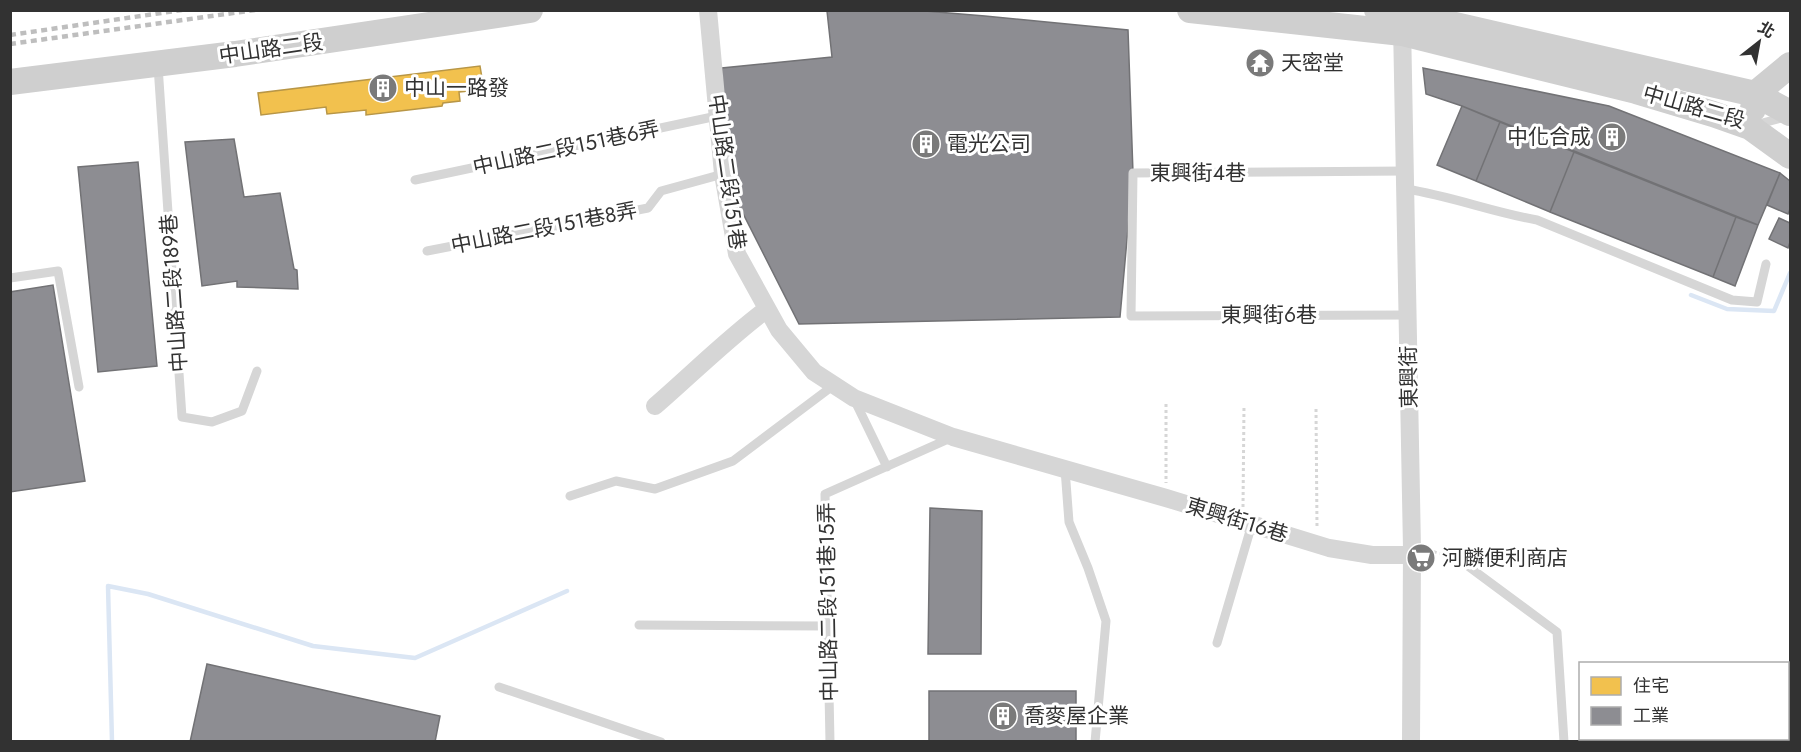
<svg xmlns="http://www.w3.org/2000/svg" width="1801" height="752" viewBox="0 0 1801 752" font-family="Jost,'Noto Sans TC',sans-serif">
<style>
.homes{fill:#f2c14e;stroke:#b89646;stroke-width:1.5}
.industry{fill:#8d8d92;stroke:#727275;stroke-width:1.5}
.lines{fill:none;stroke-linecap:round;stroke-linejoin:round}
.stream{stroke:#dbe6f4;stroke-width:4.5}
.path{stroke:#d6d6d6;stroke-width:3;stroke-dasharray:3 3;stroke-linecap:butt}
.lane{stroke:#d6d6d6;stroke-width:9}
.street{stroke:#d6d6d6;stroke-width:18}
.secondary{stroke:#cfcfcf;stroke-width:26}
.rail{stroke:#bebebe;stroke-width:4.5;stroke-dasharray:6 4.5;stroke-linecap:butt}
.labels{text-anchor:middle;stroke-width:6;stroke-linejoin:round;paint-order:stroke}
.street-label{font-size:21px;fill:#323232;stroke:#fff}
.poi-label{font-size:21px;fill:#323232;stroke:#fff;text-anchor:start}
</style>
<rect width="100%" height="100%" fill="#fff"/>
<path class="homes" d="M480,66L483,84L468,86L469,91L459,92L460,101L443,103L442,106L366,115V110L327,114L326,107L261,115L258,93Z"/>
<path class="industry" d="M913,10L985,16L1128,30L1133,173L1120,317L799,324L723,174L722,68L832,57L827,11Z
M1423,68L1609,106L1780,173L1758,225L1462,106L1426,94Z
M1462,106L1500,122L1476,181L1437,165Z
M1500,122L1574,152L1550,212L1476,181Z
M234,139L244,197L280,193L294,269L297,270L298,289L237,287V281L202,286L185,142Z
M1574,152L1736,217L1713,277L1550,212Z
M138,162L157,366L98,372L78,167Z
M1780,173L1790,181V209L1788,214L1767,205Z
M1736,217L1758,225L1735,286L1713,277Z
M1779,218L1790,223V242L1788,248L1769,239Z
M53,285L85,481L10,492V292Z
M930,508L982,511L981,654H928Z
M207,664L440,716L435,742H190Z
M929,691H1076V741L929,742Z"/>
<g class="lines">
<path class="stream" d="M1691,295L1727,309L1774,311L1790,273
M112,742L108,586L148,594L313,646L415,658L567,591"/>
<path class="path" d="M1166,404V483
M1316,409L1317,527
M1243,507L1244,406
M1428,550L1448,556"/>
<path class="lane" d="M158,66L182,417L212,422L242,411L257,371
M1755,125L1785,117
M1406,171L1133,173L1131,316L1408,315
M415,180L717,116
M1406,189C1451,196 1492,212 1537,220L1732,300L1757,302L1766,264
M427,251L648,208L661,191L723,174
M10,278L58,271L79,387
M855,401L887,467
M1065,469L1069,522L1088,568L1106,621L1095,742
M570,496L616,481L655,489L733,461L834,385
M1457,558L1557,632L1564,742
M639,625L828,626
M1217,643L1252,524
M499,687L661,742
M1699,738V742
M830,742L825,494L953,437"/>
<path class="street" d="M708,10L723,174L737,254L779,330L814,372L854,398L953,437L1166,498L1329,548L1372,555H1411
M1402,24L1412,549L1411,742
M655,406C692,374 728,338 767,309"/>
<path class="secondary" d="M1190,10L1402,33L1636,91L1713,114L1750,127L1790,156
M1377,10L1403,13L1755,94L1790,113
M10,82L235,54L530,10
M1753,109L1755,94L1790,65"/>
<path class="rail" d="M10,35L182,10
M10,44L255,10"/>
</g>
<defs>
<g id="temple-disc" transform="scale(1.5)"><circle r="9.5" fill="#7a7a7a" stroke="#fff"/><path d="M0-6L5-2H3V0L6.5 2.5H4V6H1.5V3h-3V6H-4V2.5H-6.5L-3 0V-2H-5Z" fill="#fff"/></g>
<g id="building-disc" transform="scale(1.5)"><circle r="9.5" fill="#7a7a7a" stroke="#fff"/><path d="M-4-6H4V6H1V3H-1V6H-4ZM-2.5-4.3h1.7v1.8h-1.7ZM.8-4.3h1.7v1.8H.8ZM-2.5-1h1.7V.8h-1.7ZM.8-1h1.7V.8H.8Z" fill="#fff"/></g>
<g id="supermarket-disc" transform="scale(1.5)"><circle r="9.5" fill="#7a7a7a" stroke="#fff"/><path d="M-6-5.5h2.5l.6 2H6L4.5 2H-2.5L-4.4-4H-6ZM-1.5 3.2a1.3 1.3 0 1 0 .1 0ZM3 3.2a1.3 1.3 0 1 0 .1 0Z" fill="#fff"/></g>
</defs>
<g fill-rule="evenodd">
<use href="#temple-disc" x="1260" y="63"/>
<use href="#building-disc" x="383" y="88"/>
<use href="#building-disc" x="1612" y="137"/>
<use href="#building-disc" x="926" y="144"/>
<use href="#supermarket-disc" x="1421" y="558"/>
<use href="#building-disc" x="1003" y="716"/>
</g>
<g class="labels">
<g class="street-label">
<text transform="translate(271 49) rotate(-8)" y="7">中山路二段</text>
<text transform="translate(1694 107) rotate(16)" y="7">中山路二段</text>
<text transform="translate(566 148) rotate(-12)" y="7">中山路二段151巷6弄</text>
<text transform="translate(727 172) rotate(82)" y="7">中山路二段151巷</text>
<text x="1198" y="180">東興街4巷</text>
<text transform="translate(544 228) rotate(-11)" y="7">中山路二段151巷8弄</text>
<text transform="translate(174 293) rotate(-94)" y="7">中山路二段189巷</text>
<text x="1269" y="322">東興街6巷</text>
<text transform="translate(1409 377) rotate(-91)" y="7">東興街</text>
<text transform="translate(1237 520) rotate(17)" y="7">東興街16巷</text>
<text transform="translate(828 602) rotate(-91)" y="7">中山路二段151巷15弄</text>
</g>
<g class="poi-label">
<text x="1281" y="70">天密堂</text>
<text x="404" y="95">中山一路發</text>
<text x="1591" y="144" text-anchor="end">中化合成</text>
<text x="947" y="151">電光公司</text>
<text x="1442" y="565">河麟便利商店</text>
<text x="1024" y="723">喬麥屋企業</text>
</g>
</g>
<rect width="1801" height="752" fill="none" stroke="#323232" stroke-width="24"/>
<rect x="1579" y="662" width="210" height="78" fill="#ffffff" stroke="#adadad" stroke-width="1.5"/>
<rect x="1591" y="677" width="30" height="18" fill="#f2c14e" stroke="#adadad" stroke-width="1.5"/>
<text x="1633" y="692" font-size="18" fill="#323232">住宅</text>
<rect x="1591" y="707" width="30" height="18" fill="#8d8d92" stroke="#adadad" stroke-width="1.5"/>
<text x="1633" y="722" font-size="18" fill="#323232">工業</text>
<g transform="translate(1759 42) rotate(31)" stroke="#ffffff" stroke-width="4.5" paint-order="stroke">
<path d="M0-4.5L10 22L0 15L-10 22Z" fill="#323232"/>
<text y="-9" font-size="16" font-weight="bold" text-anchor="middle" fill="#323232">北</text>
</g>
</svg>
